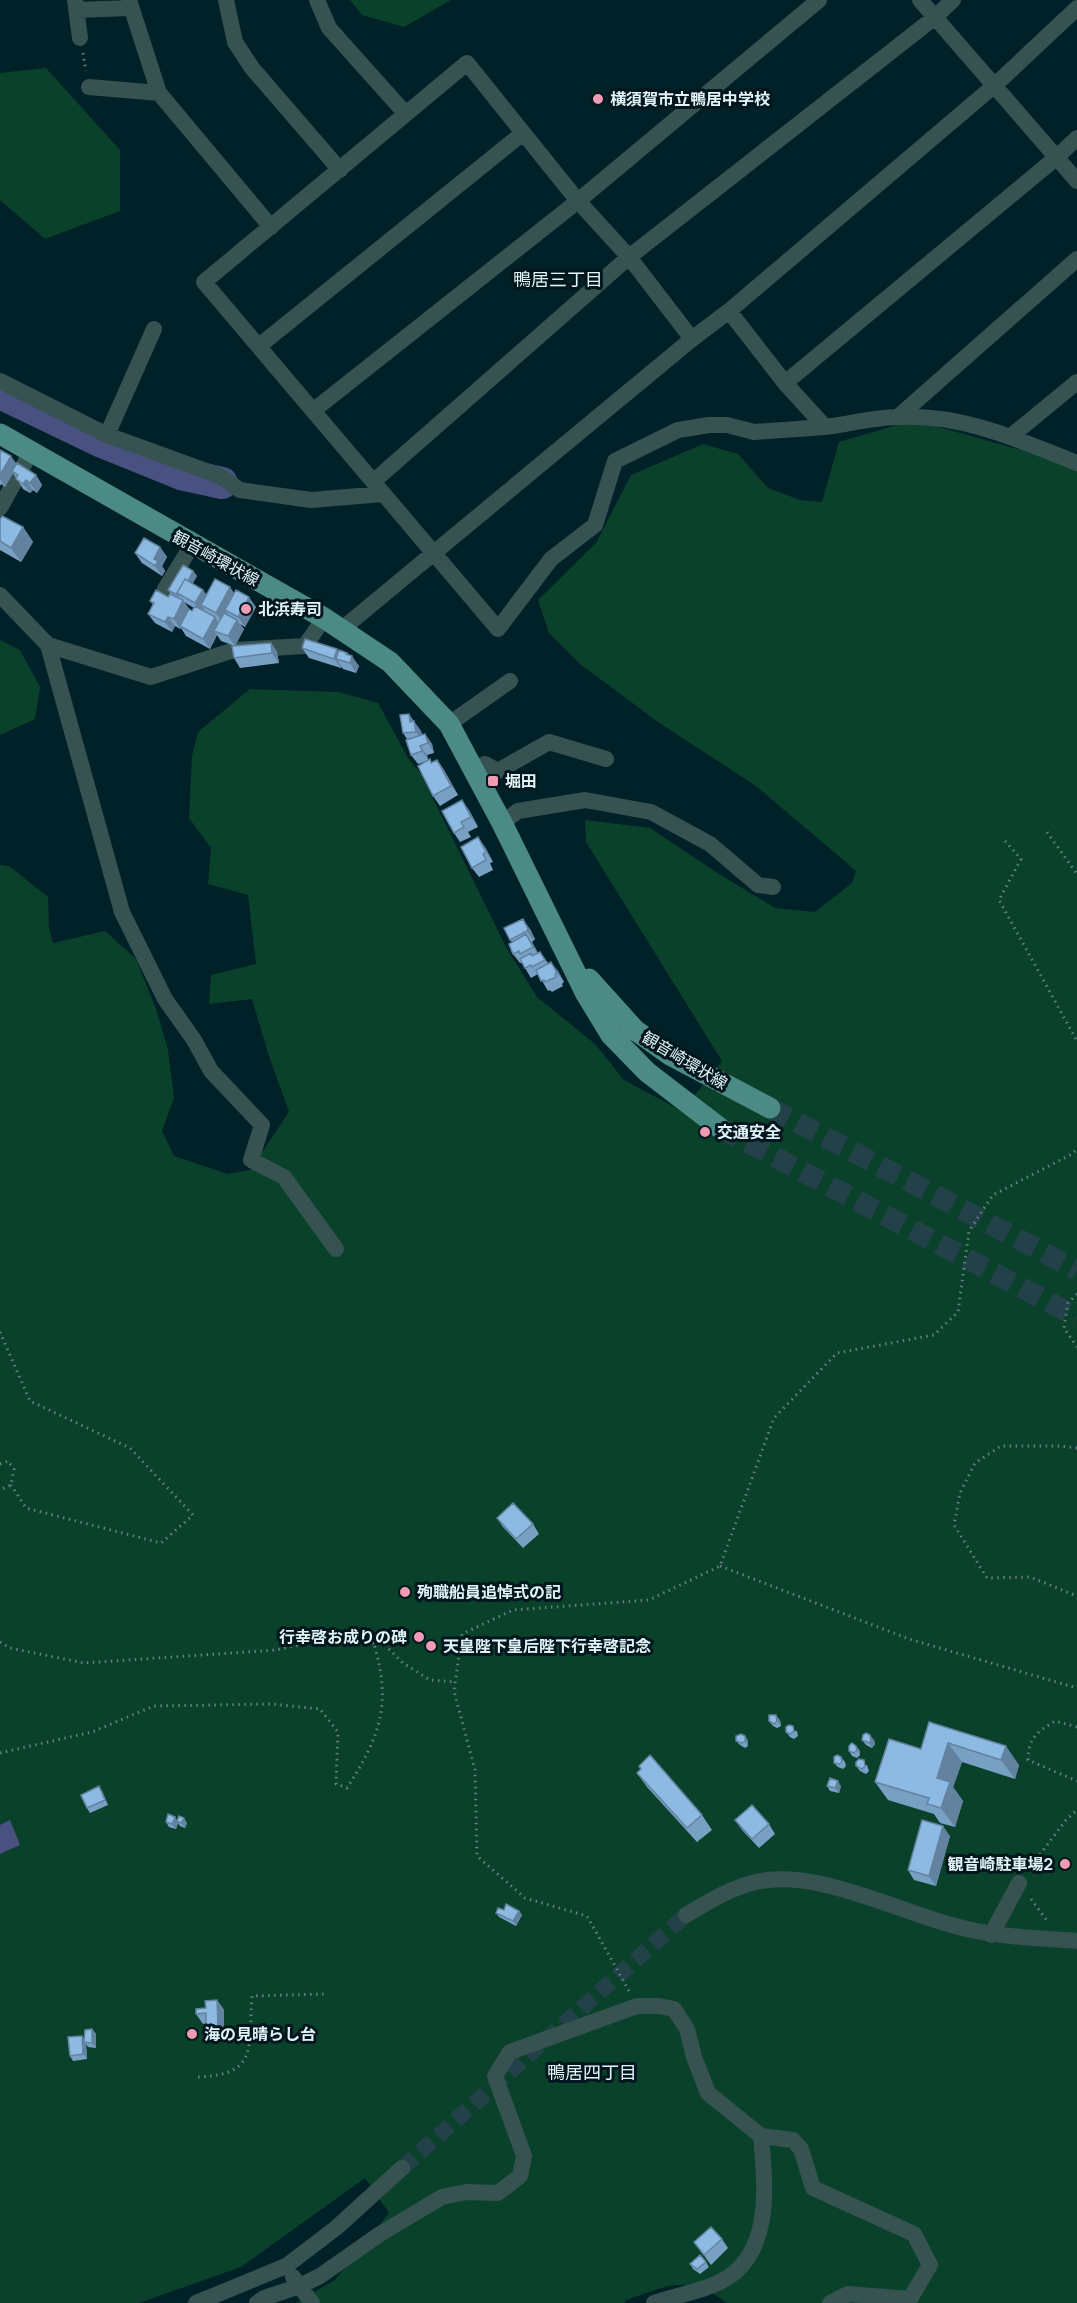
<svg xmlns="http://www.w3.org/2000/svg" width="1077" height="2303" viewBox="0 0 1077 2303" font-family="Manrope,'Noto Sans JP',sans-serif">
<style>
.green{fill:#0a412a}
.water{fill:#495180}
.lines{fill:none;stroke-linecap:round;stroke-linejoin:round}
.river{stroke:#495180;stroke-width:32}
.minor-tunnel{stroke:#234148;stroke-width:16;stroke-dasharray:16 8;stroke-linecap:butt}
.major-tunnel{stroke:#234148;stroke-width:21;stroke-dasharray:21 10;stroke-linecap:butt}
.path{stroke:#657f85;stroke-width:3;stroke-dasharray:1.5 4.5;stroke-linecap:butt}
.minor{stroke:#375351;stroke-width:16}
.major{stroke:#4c8a85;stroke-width:21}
.wall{fill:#78a0c3;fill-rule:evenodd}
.shaded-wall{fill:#62829f}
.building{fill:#8cbae3;stroke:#62829f;stroke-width:1.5}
.poi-dot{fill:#f19ab4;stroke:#01171d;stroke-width:2}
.labels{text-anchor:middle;stroke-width:6;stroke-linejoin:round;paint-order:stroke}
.poi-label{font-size:16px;font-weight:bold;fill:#e2f4f9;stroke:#01171d;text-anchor:start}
.street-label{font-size:16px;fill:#e2f4f9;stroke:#01171d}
.neighbourhood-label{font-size:18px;fill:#e2f4f9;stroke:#01171d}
</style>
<rect width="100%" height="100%" fill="#012129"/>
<path class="green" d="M350,0H451L404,27L362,15Z
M46,68L120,150V211L45,239L0,200V73Z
M914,420L1071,464L1077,471V2303H727C687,2273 668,2286 626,2300L624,2303H295L335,2280L389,2213L365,2178L241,2267L139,2303H0V865L9,866L48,897L49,928L53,943L105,931L136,959L156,1009L168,1050L174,1098L162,1131L174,1156L228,1174L250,1170L289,1112L268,1053L252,999L209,1004L211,975L256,964L248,895L208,884L211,848L189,818L192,756L198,732L250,689L339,692L378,703L408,758L421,774L507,949L537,997L595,1044L624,1080L682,1111L722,1061L586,842L585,820L650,828L719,874L775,908L815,912L852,883L856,871L756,786L658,722L580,664L549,633L538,600L596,543L631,475L703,444L738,454L768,488L800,500L822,502L839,442Z
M0,640L20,650L40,687L35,719L0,735Z"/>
<path class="water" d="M10,1820L20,1845L0,1854V1825Z"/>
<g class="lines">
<path class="river" d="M0,393L102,442L181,474L222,483"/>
<path class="minor-tunnel" d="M402,2168L686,1915"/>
<path class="major-tunnel" d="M770,1108L1077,1270
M720,1128L1077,1317"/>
<path class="path" d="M83,53L86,71
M1047,832L1077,874
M1005,841L1021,859L999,900L1077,1041
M1077,1294L1068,1303L1064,1328L1077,1347
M0,1332L30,1401L130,1448L193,1515L161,1543L26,1508L11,1485
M1077,1448L1060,1446H1001L975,1463L960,1493L954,1525L987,1578L1030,1577L1077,1596
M0,1464L8,1461L14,1469L11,1485L0,1490
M720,1566L909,1639L1077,1688
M0,1642L10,1648L84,1663L276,1650L335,1637L385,1645L403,1663L430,1680L455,1682
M1077,1727L1055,1721C1037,1732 1028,1738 1028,1760L1077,1781
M0,1753L92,1732L154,1706L271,1704L320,1709L338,1732L336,1784L347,1788C380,1736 392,1705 374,1644
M1029,1869L1066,1820L1077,1810
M1031,1899L1048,1922
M629,1991L587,1916L525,1898L477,1856L475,1770L454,1691L462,1634L513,1610L649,1600L720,1566L774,1418L837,1353L934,1335L958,1312L969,1231L993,1195L1072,1154L1077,1149
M198,2077C260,2075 248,2045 252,1996L324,1994"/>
<path class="minor" d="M75,0L80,38
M129,0L159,93L271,227
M226,0L235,42L252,68L340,170
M317,0L329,28L405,113
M920,0L1077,181
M76,10L130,8
M89,87L159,93
M729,311L785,383L825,427C849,424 875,417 899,417C963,414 1019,440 1077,463
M692,339L629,257L578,201L467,63L204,282L498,629L551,559L595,525L615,461L678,430L709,425H727L754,432L825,427
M259,346L523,133
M0,381L107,435L220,476L240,490L311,500L383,494
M785,383L1057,157L1077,138
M314,410L578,201L819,0
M899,416L1077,259
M107,435L154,329
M1010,437L1077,382
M374,481L629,257L934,18L953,0
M0,508L31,452
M165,589L192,545
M0,595L48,645L151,677L234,650L305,646L324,618
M342,629L692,339L729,311L995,85L1077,8
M48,645L122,912L165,999L194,1040L211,1071L262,1125L251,1160L284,1177L336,1249
M449,724L510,681
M474,771L485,764L498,771L549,742L606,759
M502,823L518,811L585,800L651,812L710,844L758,885L773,887
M686,1915C708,1902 730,1888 756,1882C815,1868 897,1911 955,1926C994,1937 1036,1938 1077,1941
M991,1935L1019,1883
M293,2277L312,2303
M196,2303L286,2266L336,2228L402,2168
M257,2303L264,2298L300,2286L320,2276L380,2234L442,2197L466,2192L498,2193L520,2176L524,2156L495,2076L510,2052L637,2006H659L674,2009L687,2029L694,2057L708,2093L761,2136L793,2140L801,2149L813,2188L914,2234L930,2265L910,2299L848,2294L830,2303
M654,2303C676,2295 700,2292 720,2282C774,2255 765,2185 761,2136"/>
<path class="major" d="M0,434L324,618L390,662L449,724L502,823L586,994L611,1035L647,1072L720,1128
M589,979L635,1030L670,1055L770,1108"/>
</g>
<path class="wall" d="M0,450L16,464L36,475L42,485L37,493L33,490L30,493L23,489L13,473L5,487L1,484L0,486Z
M0,519L23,527L33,542L21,562L0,550Z
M160,547L167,557L162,566L165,571L162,576L142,563L135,553Z
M193,571L197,576L192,584L206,595L234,593L256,607L245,627L240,624L244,629L235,646L221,641L217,635L210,649L186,636L181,628L180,629L175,626L172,632L155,623L148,614L153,605L150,601L168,597L172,595L168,590ZM184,602L194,608L192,611L189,609Z
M271,643L277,652L279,663L240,668L234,658Z
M302,648L339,651L348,655L359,666L356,673L343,669L342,667L341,668L309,658Z
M413,721L421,731L422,735L425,734L432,744L434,753L427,755L428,760L432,763L437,760L444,770L458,795L440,806L433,796L424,762L418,764L411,755L407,739L403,733Z
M469,810L478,827L468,832L471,837L460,842L454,833Z
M485,847L493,862L490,863L493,870L479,877L472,868Z
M530,929L535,939L532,942L538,953L540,952L548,963L558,971L564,982L562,984L563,986L552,992L550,990L548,991L538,974L531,978L522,963H520L513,954L512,942L510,940Z
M497,1518L533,1524L539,1534L523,1548L503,1527Z
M780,1720L781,1726L777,1728L773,1726L769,1721Z
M929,1722L1019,1765L1015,1779L962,1762L953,1787L963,1801L955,1827L940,1823L934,1814L888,1800L875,1782L921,1749Z
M797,1731L798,1736L794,1739L790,1737L786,1732Z
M745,1736L748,1741V1746L745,1748L740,1745L736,1741Z
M862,1740H874L875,1744L872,1748L866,1745Z
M856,1746L860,1751V1755L857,1758L852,1756L849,1751Z
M841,1757L845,1762L846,1766L843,1769L838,1767L834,1763Z
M867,1765L869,1771L866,1774L860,1771L856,1766Z
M641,1769L702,1815L712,1830L697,1842L647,1787L637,1773Z
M827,1786H841L839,1793L830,1791Z
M102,1791L108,1805L90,1813L87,1808Z
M177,1820L187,1823L185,1828L180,1826L178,1823L176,1829L169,1827L166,1822Z
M735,1820L769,1824L775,1834L759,1848L742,1830Z
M950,1836L936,1886L914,1880L908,1870Z
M519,1911L522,1915L516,1926L499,1917L496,1913Z
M217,2000L224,2010V2036L213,2037L206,2027V2023L203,2024L196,2014L206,2008Z
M92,2029L96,2034V2048L88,2047L86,2044L87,2059L73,2061L70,2056L82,2036L84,2039Z
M722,2239L728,2248L711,2265L694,2242Z
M706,2262L709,2267L700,2274L693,2269L690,2264Z"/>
<path class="shaded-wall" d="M11,456L18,466L12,471L13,473L5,487L0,479V475Z
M36,475L42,485L37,493L30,483Z
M26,480L33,490L30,493L23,484Z
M23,527L33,542L21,562L11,548Z
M160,547L167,557L162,566L165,571L162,576L155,566L154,559Z
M193,571L197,576L185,597L180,594Z
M230,587L237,597L225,610L228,614L223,623L216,613Z
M203,590L210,599L201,605L204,609L202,613L195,603Z
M249,597L256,607L245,627L238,617Z
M183,600L190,610L180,626V629L174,619Z
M168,617L175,626L172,632L165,622Z
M215,617L221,627L214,631L217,635L210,649L203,639Z
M237,620L244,629L235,646L228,636Z
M271,643L277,652L279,663L272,653Z
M337,649L344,659H336L342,667L341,668L334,659Z
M347,653L351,659L352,656L359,666L356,673L350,663L346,654Z
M409,714L421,731L422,741L410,722Z
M425,734L432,744L434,753L428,743Z
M420,746L427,755L429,761L422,751Z
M437,760L444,770L458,795L451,786Z
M462,800L469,810L478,827L471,817Z
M478,837L485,847L493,862L486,852Z
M523,919L530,929L535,939L534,941L527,931Z
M526,934L533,944L540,957L533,947Z
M551,962L558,971L564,982L557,973Z
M776,1715L780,1720L781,1726L777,1721Z
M870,1735L874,1740L875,1744L872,1748L869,1743Z
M745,1736L748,1741V1746L745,1741Z
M948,1743L962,1762L953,1787L963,1801L955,1827L941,1808L937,1778Z
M856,1746L860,1751V1755L857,1750Z
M1006,1746L1019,1765L1015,1779L1001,1760Z
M838,1781L841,1786L839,1793L835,1788Z
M99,1786L102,1791L108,1805L105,1800Z
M175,1817L178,1822L177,1821L178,1823L176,1829L172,1824Z
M184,1818L187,1823L185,1828L181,1823Z
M943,1826L950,1836L936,1886L929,1876Z
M519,1911L522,1915L516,1926L513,1921Z
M217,2000L224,2010V2036L218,2027Z
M92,2029L96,2034V2048L92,2043Z
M82,2036L86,2041L84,2042L86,2044L87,2059L83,2054Z"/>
<path class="building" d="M0,450L11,456L0,475Z
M17,463L36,475L30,483L26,480L23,484L16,479L18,475L12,471Z
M2,516L23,527L11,548L0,541V519Z
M144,538L160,547L154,559L158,561L155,566L135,553Z
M183,565L193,571L188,581L185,579L177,593L179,596L168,590Z
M185,579L203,590L195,603L177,593Z
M215,579L230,587L216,613L201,605Z
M156,590L168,597L170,594L183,600L174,619L168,617L165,622L148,614L154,603L150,601Z
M236,590L249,597L238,617L225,610Z
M195,606L215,617L203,639L180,626L189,609L192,611Z
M224,613L237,620L228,636L214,631Z
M305,639L337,649L334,659L302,648Z
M271,643L272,653L234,658L232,646Z
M339,650L347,653L346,654L352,656L350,663L336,659Z
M409,714L410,722L414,721L416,732L403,733L400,715Z
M425,734L428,743L420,746L422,751L411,755L406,740Z
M430,759L431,763L437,760L451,786L433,796L418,766Z
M462,800L471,817L461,822L464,827L454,833L442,811Z
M478,837L486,852L483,854L486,860L472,868L461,847Z
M523,919L528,929L527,931L510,940L504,928Z
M526,934L533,947L520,954L519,951L513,954L509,944Z
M540,952L545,960L532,967L531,965L525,968L520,959L531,953L532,956Z
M551,962L557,973L555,974L556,977L545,982L544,980L541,981L536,970Z
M513,1503L533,1524L516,1539L497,1518Z
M769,1715H776L777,1721L774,1724L769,1721Z
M929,1722L1006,1746L1001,1760L948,1743L937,1778L950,1782L941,1808L927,1804L929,1798L875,1782L889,1739L921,1749Z
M789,1725L793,1726L794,1731L790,1734L786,1732V1727Z
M866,1733L870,1735L871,1740L869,1743L862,1740L863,1735Z
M741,1734L745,1736V1741L742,1743L736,1741V1736Z
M852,1743L856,1746L857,1750L854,1753L849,1751V1746Z
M650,1755L702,1815L687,1828L637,1773L641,1769L639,1766Z
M837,1755L841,1757L842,1762L839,1764L834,1763V1757Z
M859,1759L864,1760L865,1766L862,1769L856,1766V1762Z
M830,1778L838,1781L835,1788L827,1786Z
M99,1786L105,1800L87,1808L81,1795Z
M752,1805L769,1824L752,1839L735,1820Z
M168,1814L175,1817L172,1824L166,1822Z
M179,1816L184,1818L181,1823L177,1821Z
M922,1820L943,1826L929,1876L908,1870Z
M506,1904L519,1911L513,1921L496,1913L498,1908L504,1910Z
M217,2000L218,2027H206V2013L196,2014V2009L206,2008L205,2001Z
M92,2029V2043L84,2042L85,2030Z
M82,2036L83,2054L70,2056L68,2037Z
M711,2227L722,2239L704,2255L694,2242Z
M700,2255L706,2262L697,2269L690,2264Z"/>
<g class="poi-dot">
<circle cx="598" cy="99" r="6"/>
<circle cx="246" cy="609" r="6"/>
<rect x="487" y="775" width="12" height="12" rx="3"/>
<circle cx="705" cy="1132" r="6"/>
<circle cx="405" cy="1592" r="6"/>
<circle cx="419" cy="1637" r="6"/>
<circle cx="431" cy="1646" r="6"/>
<circle cx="1065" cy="1864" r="6"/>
<circle cx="192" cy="2034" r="6"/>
</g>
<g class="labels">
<g class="poi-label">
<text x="610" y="105">横須賀市立鴨居中学校</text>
<text x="258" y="615">北浜寿司</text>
<text x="505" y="787">堀田</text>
<text x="717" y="1138">交通安全</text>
<text x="417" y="1598">殉職船員追悼式の記</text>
<text x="407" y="1643" text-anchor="end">行幸啓お成りの碑</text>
<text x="443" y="1652">天皇陛下皇后陛下行幸啓記念</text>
<text x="1053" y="1870" text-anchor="end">観音崎駐車場2</text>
<text x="204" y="2040">海の見晴らし台</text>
</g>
<g class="street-label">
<text transform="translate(216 558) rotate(29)" y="6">観音崎環状線</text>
<text transform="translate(685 1060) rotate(31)" y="6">観音崎環状線</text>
</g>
<g class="neighbourhood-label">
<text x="558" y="286">鴨居三丁目</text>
<text x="592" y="2079">鴨居四丁目</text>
</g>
</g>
</svg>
